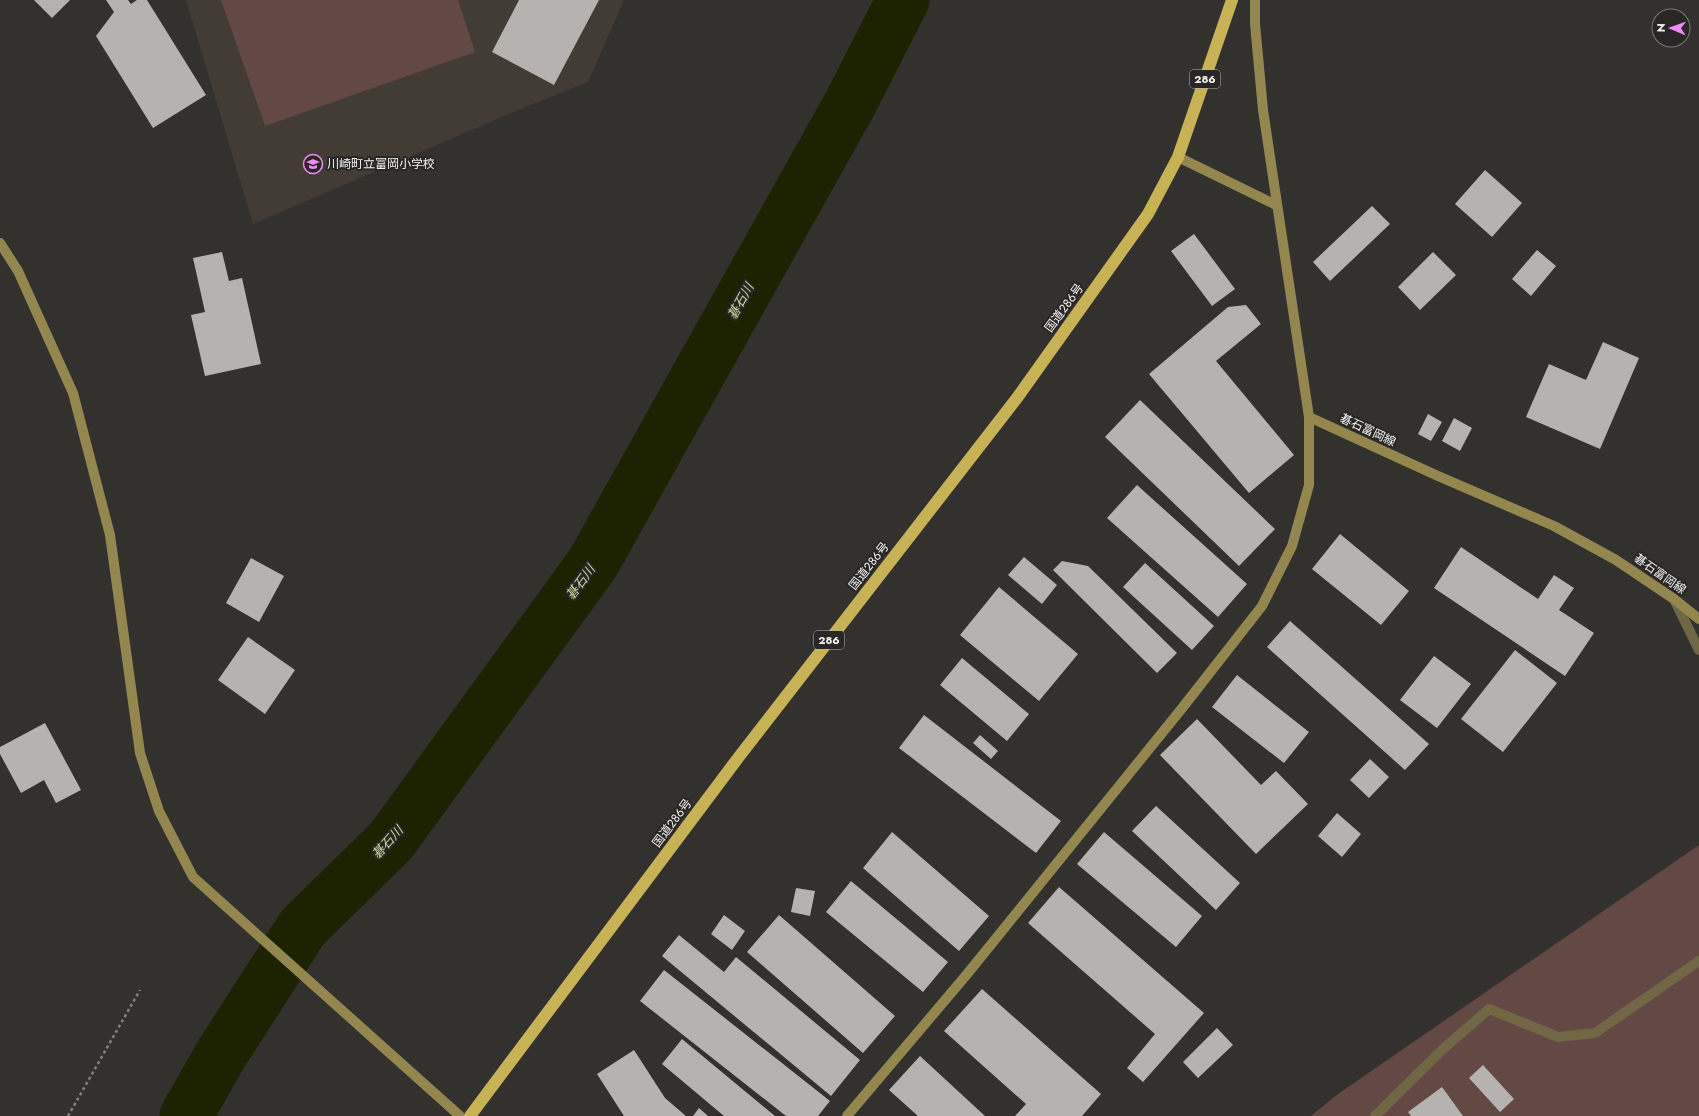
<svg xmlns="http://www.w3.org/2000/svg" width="1699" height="1116" viewBox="0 0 1699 1116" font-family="Jost,'Noto Sans JP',sans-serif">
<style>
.built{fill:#423c35}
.green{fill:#634944}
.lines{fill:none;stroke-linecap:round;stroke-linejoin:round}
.river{stroke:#1d2301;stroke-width:53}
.building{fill:#b6b2b0}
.path{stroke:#848280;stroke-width:2.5;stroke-dasharray:3 3;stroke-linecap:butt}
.lane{stroke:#706845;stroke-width:10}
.secondary{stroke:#93864e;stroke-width:10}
.highway{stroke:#c7b256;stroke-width:12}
.labels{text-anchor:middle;stroke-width:4;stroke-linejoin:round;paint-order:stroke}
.shield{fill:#292725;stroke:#b8b6b4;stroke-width:1}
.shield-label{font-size:11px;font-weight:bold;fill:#f5f4f2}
.poi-label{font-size:12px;fill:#f5f4f2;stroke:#292725;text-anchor:start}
.street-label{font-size:12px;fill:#f5f4f2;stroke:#292725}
.water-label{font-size:13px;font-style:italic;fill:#c8d697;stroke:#292725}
</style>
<rect width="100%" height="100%" fill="#33312e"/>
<path class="built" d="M186,0H624L588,82L530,105L253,224Z"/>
<path class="green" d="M221,0H458L475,52L265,126Z
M1699,845V1116H1311L1338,1094Z"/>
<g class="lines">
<path class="river" d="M186,1116L220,1056L303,927L391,841L593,563L851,102L903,0"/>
</g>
<path class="building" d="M34,0H70L52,18Z
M106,0H128L131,4L137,0H147L206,95L153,128L96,36L114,12Z
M519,0H599L554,85L492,52Z
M1485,170L1522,203L1492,237L1455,204Z
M1372,206L1390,224L1330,281L1313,262Z
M1194,234L1235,289L1212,306L1171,251Z
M1537,250L1556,266L1531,296L1512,279Z
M222,252L229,281L242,278L261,364L205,376L191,315L205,312L193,258Z
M1433,252L1456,275L1420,310L1398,287Z
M1246,305L1261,324L1216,361L1294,455L1249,493L1149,374L1228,307Z
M1603,342L1639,358L1600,449L1526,417L1549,364L1586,380Z
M1140,400L1275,529L1239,566L1105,437Z
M1428,414L1442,422L1431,441L1418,434Z
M1454,418L1472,428L1460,451L1442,441Z
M1137,485L1247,584L1218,617L1107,518Z
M1340,534L1409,591L1381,625L1312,569Z
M1461,547L1538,599L1554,575L1574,588L1559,610L1594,633L1565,676L1434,588Z
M1024,557L1057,585L1042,604L1008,575Z
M251,558L284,576L259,622L226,603Z
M1062,561L1088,566L1177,653L1157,673L1053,570Z
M1145,563L1214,626L1192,650L1123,587Z
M999,587L1078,654L1039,701L960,635Z
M1290,621L1429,744L1405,770L1267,647Z
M248,637L295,670L265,714L218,680Z
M1515,650L1557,683L1503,752L1461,719Z
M1434,656L1471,684L1437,728L1400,700Z
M962,658L1029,714L1007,741L940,685Z
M1237,675L1309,732L1284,763L1212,707Z
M924,715L1061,821L1036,853L899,748Z
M1197,719L1261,785L1276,771L1308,804L1256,854L1160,755Z
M45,723L81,790L56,803L44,780L21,793L0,754V747Z
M980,735L998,751L991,759L973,743Z
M1370,759L1389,777L1369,798L1350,780Z
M1156,806L1240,883L1216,910L1132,831Z
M1337,813L1361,834L1342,857L1318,836Z
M892,832L989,916L959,951L863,868Z
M1104,832L1202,916L1176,947L1077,864Z
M851,881L948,962L923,992L826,912Z
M1059,887L1204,1013L1143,1082L1127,1068L1155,1034L1028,923Z
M796,888L815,891L810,916L791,912Z
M724,915L745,931L732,950L711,934Z
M779,915L895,1016L863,1053L747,952Z
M679,935L724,972L736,957L860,1060L831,1096L662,956Z
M664,970L830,1101L818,1116H786L640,1001Z
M982,989L1101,1094L1082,1116H1015L1026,1104L944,1031Z
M1217,1028L1233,1045L1198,1078L1183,1062Z
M682,1039L775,1116H724L662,1064Z
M634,1050L665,1098L686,1116H624L597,1074Z
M920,1056L985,1116H918L889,1090Z
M1483,1065L1514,1099L1500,1112L1469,1078Z
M1442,1087L1463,1116H1411L1408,1112Z
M699,1108L708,1116H693Z"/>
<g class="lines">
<path class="path" d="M68,1116L140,990"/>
<path class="lane" d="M1674,599L1699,650
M1375,1116L1443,1049L1489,1009L1558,1037L1595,1033L1699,961"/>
<path class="secondary" d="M1255,0V24L1263,110L1309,417L1438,476L1554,526L1616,560L1674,599L1699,619
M1178,157L1276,205
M0,243L18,271L73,393L110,535L140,753L159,811L193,877L460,1116
M847,1116L968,973L1183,707L1262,606L1292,546L1309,485V417"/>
<path class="highway" d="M470,1116L738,758L1017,398L1148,214L1178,157L1232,0"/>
</g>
<defs>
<g id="school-ring" transform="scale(1)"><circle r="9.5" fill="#292725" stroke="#ef8bf7" stroke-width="1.5"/><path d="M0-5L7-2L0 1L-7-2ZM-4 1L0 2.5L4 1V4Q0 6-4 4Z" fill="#ef8bf7"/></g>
</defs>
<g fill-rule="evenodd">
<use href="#school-ring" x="313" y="164"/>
</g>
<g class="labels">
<g class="shield">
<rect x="1190" y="70" width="30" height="18" rx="3"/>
<rect x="814" y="631" width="30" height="18" rx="3"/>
</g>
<g class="shield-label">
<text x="1205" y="83">286</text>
<text x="829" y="644">286</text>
</g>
<g class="poi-label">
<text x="327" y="168">川崎町立富岡小学校</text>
</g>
<g class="street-label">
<text transform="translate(1064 308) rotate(-54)" y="4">国道286号</text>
<text transform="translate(1368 430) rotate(25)" y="4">碁石富岡線</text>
<text transform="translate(869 566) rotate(-52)" y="4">国道286号</text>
<text transform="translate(1660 574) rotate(35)" y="4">碁石富岡線</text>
<text transform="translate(672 823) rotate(-53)" y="4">国道286号</text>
</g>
<g class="water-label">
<text transform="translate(740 301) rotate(-61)" y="5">碁石川</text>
<text transform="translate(580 582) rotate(-54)" y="5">碁石川</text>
<text transform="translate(387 842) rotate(-48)" y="5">碁石川</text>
</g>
</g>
<g transform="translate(1671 28) rotate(272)"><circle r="19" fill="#292725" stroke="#7b7977"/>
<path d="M0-3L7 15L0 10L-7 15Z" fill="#ef8bf7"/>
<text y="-6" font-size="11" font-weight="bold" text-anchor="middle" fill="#f5f4f2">N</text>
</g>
</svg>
